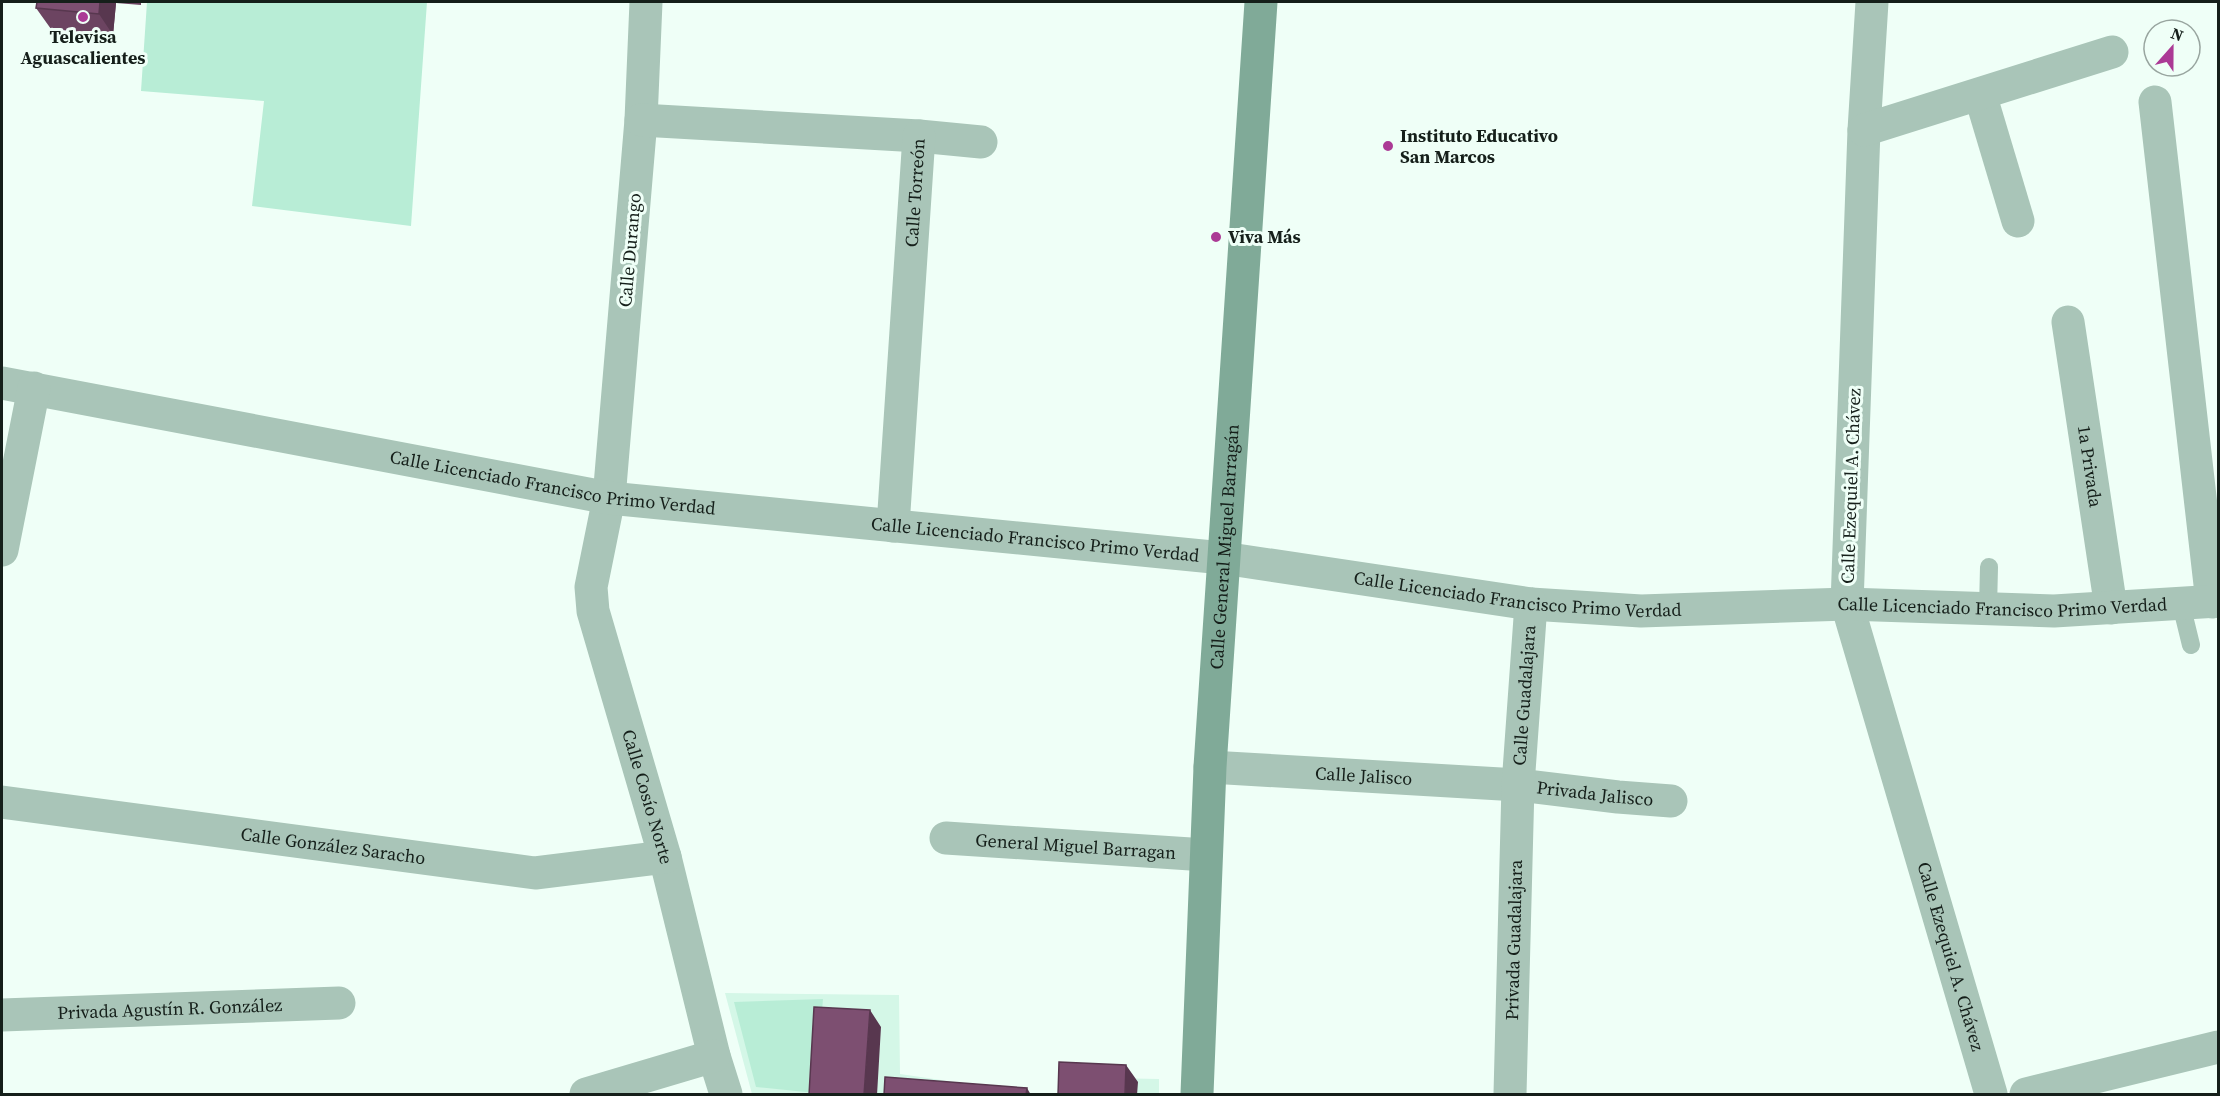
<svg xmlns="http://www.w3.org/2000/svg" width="2220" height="1096" viewBox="0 0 2220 1096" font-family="'Source Serif 4',serif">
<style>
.built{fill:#d4f7e7}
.green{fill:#b8edd6}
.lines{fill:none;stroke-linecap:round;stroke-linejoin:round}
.lane{stroke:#a9c5b8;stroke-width:18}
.street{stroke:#a9c5b8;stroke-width:33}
.secondary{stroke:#80aa98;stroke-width:33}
.wall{fill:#6c4461}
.shaded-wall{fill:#58374f}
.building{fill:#7d4f71;stroke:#58374f;stroke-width:1.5}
.poi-dot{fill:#ab3a95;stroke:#effff7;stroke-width:2}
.labels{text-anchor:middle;stroke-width:6;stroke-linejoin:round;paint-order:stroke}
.poi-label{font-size:18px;font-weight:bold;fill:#151f1a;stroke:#effff7;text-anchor:start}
.street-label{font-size:18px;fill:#151f1a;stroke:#effff7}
</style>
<rect width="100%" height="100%" fill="#effff7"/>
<path class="built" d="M725,993L899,995L900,1074L1037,1094H752Z
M1060,1077L1159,1079V1094H1057Z"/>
<path class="green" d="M147,2H427L411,226L252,206L264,101L141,91Z
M823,999L815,1093L756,1087L734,1002Z"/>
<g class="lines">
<path class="lane" d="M2181,604L2191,645
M1988,609L1989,567"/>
<g class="street">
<path id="s1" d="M646,2L641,120L609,498L591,587L593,611L665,857L714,1056L726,1094"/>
<path id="s2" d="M1872,2L1864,130L1847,604L1991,1094"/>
<path d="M1980,94L2018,221"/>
<path d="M2155,102L2212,602"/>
<path d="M641,120L919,136L981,142"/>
<path d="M1864,130L2112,52"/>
<path id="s3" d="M2068,322L2111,608"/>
<path id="s4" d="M2,383L609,498L1223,558L1531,604L1641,611L1847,604L2054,611L2218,601"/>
<path id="s5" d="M893,526L919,136"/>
<path d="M2,550L34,388"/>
<path id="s6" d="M1210,767L1518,785L1618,797L1671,801"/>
<path id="s7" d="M2,802L535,873L665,857"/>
<path id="s8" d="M946,838L1206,855"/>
<path id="s9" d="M2,1015L339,1003"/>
<path d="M586,1094L714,1056"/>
<path id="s10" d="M1510,1094L1518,785L1531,604"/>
<path d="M2026,1094L2218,1047"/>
</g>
<path class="secondary" id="s11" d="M1197,1094L1210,767L1261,2"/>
</g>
<path class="wall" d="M37,2H141V5L116,3L113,35L51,29L36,8Z"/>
<path class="shaded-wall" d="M100,2H115L116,3L113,35L99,14Z
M870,1010L881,1027L877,1095H864Z
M1126,1065L1138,1082L1137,1095H1125Z
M1027,1088L1031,1095H1026Z"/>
<path class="building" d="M37,2H100L99,14L36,8Z
M814,1007L870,1010L864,1095H809Z
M1059,1062L1126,1065L1125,1095H1058Z
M885,1077L1027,1088L1026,1095H884Z"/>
<g class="poi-dot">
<circle cx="83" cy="17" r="6"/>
<circle cx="1388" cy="146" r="6"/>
<circle cx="1216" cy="237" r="6"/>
</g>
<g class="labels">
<g class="poi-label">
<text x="83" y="43" text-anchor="middle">Televisa<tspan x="83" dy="21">Aguascalientes</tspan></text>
<text x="1400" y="142">Instituto Educativo<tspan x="1400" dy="21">San Marcos</tspan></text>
<text x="1228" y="243">Viva Más</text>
</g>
<g class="street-label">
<text dy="6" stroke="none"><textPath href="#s5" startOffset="334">Calle Torreón</textPath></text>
<text transform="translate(630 250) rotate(-85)" y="6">Calle Durango</text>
<text dy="6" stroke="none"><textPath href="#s3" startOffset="146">1a Privada</textPath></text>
<text dy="6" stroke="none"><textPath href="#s4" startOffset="560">Calle Licenciado Francisco Primo Verdad</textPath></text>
<text transform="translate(1851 486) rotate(-88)" y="6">Calle Ezequiel A. Chávez</text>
<text dy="6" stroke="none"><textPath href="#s4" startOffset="1046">Calle Licenciado Francisco Primo Verdad</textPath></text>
<text dy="6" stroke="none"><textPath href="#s11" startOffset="548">Calle General Miguel Barragán</textPath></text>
<text dy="6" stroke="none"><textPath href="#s4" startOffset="1532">Calle Licenciado Francisco Primo Verdad</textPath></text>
<text dy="6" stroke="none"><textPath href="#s4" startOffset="2018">Calle Licenciado Francisco Primo Verdad</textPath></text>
<text dy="6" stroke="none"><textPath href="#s10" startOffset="399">Calle Guadalajara</textPath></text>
<text dy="6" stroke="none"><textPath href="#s6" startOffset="154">Calle Jalisco</textPath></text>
<text dy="6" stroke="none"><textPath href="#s6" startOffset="386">Privada Jalisco</textPath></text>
<text dy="6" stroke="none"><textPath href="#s1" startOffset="806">Calle Cosío Norte</textPath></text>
<text dy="6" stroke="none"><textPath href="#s7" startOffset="334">Calle González Saracho</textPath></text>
<text dy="6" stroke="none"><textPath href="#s8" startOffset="130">General Miguel Barragan</textPath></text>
<text dy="6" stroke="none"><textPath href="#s10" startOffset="154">Privada Guadalajara</textPath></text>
<text dy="6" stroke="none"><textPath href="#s2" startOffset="970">Calle Ezequiel A. Chávez</textPath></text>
<text dy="6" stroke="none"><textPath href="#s9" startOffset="168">Privada Agustín R. González</textPath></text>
</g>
</g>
<rect width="2220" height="1096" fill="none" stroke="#151f1a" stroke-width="6"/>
<g transform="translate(2172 48) rotate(21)"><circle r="28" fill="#effff7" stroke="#98a59f" stroke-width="1.5"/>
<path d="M0-4.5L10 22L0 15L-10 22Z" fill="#ab3a95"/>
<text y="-9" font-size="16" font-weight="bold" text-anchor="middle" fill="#151f1a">N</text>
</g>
</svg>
